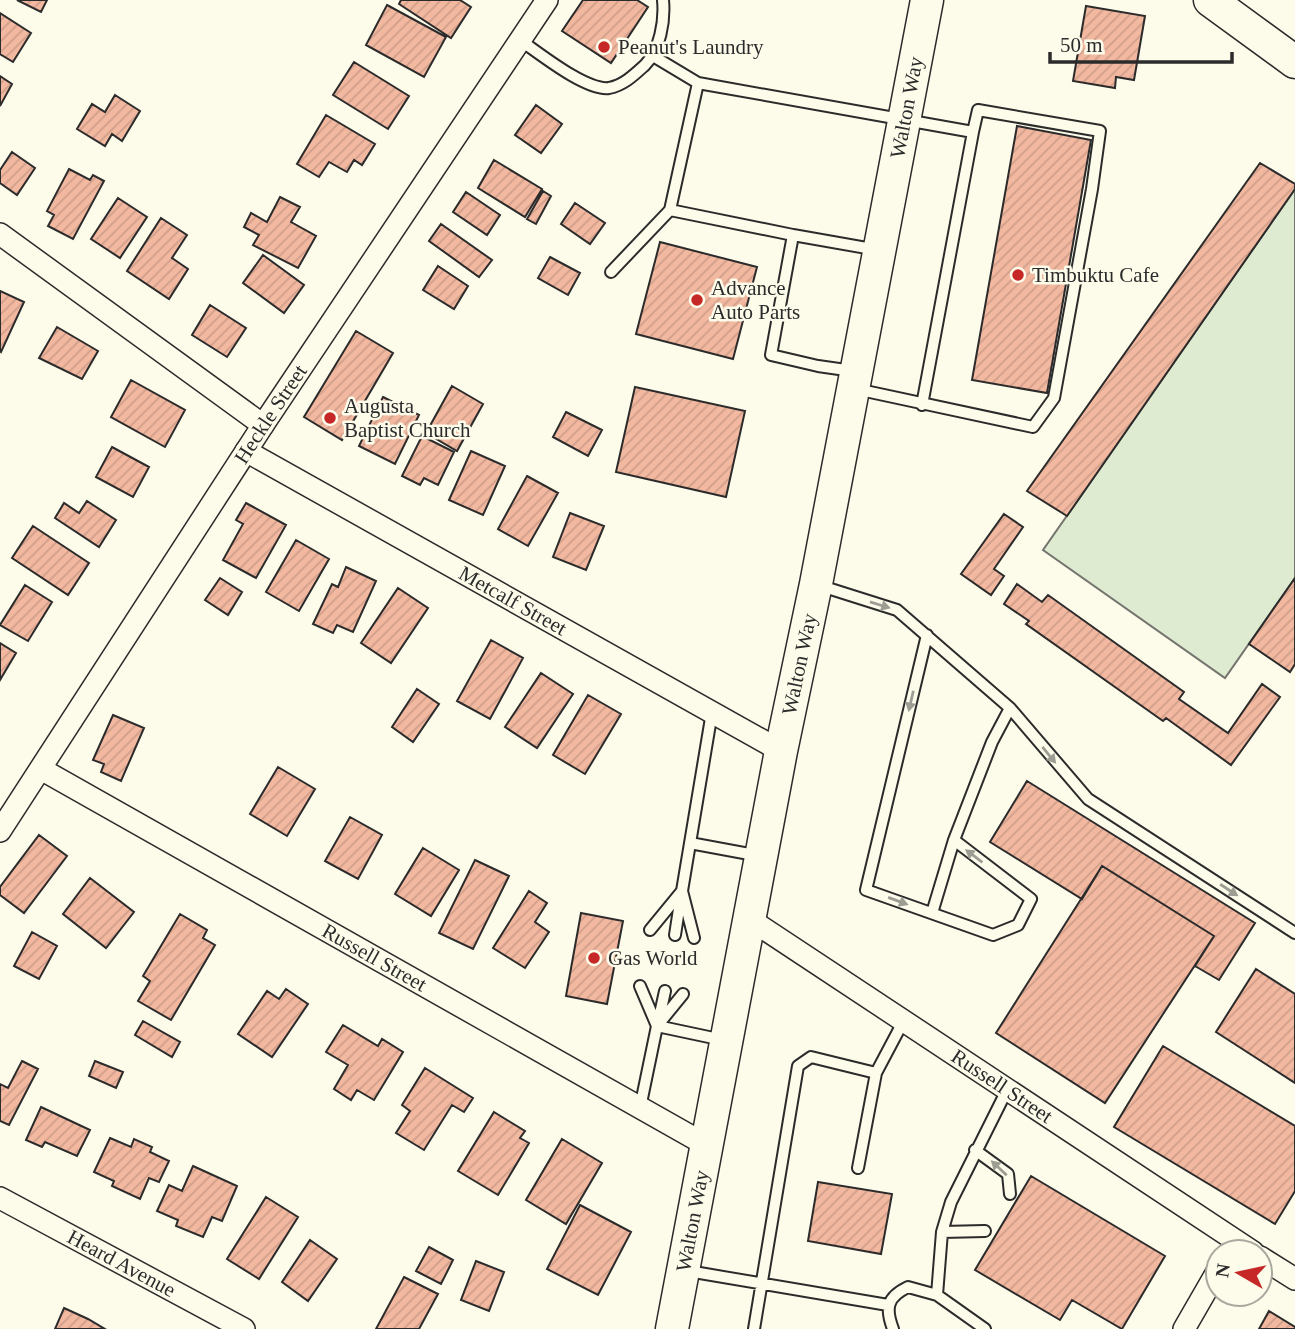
<svg xmlns="http://www.w3.org/2000/svg" width="1295" height="1329" viewBox="0 0 1295 1329" font-family="Georgia,serif">
<style>
.pitch{fill:#deebd1;stroke:#74746e;stroke-width:2}
.building{fill:url(#building-hatch);stroke:#2b2b2b;stroke-width:2}
.lines{fill:none;stroke-linecap:round;stroke-linejoin:round}
.lane-casing{stroke:#2b2b2b;stroke-width:14}
.street-casing{stroke:#2b2b2b;stroke-width:24}
.secondary-casing{stroke:#2b2b2b;stroke-width:35}
.lane{stroke:#fdfbea;stroke-width:10}
.street{stroke:#fdfbea;stroke-width:21}
.secondary{stroke:#fdfbea;stroke-width:32}
.oneway{fill:#9e9d94}
.poi-dot{fill:#c62828;stroke:#fdfbea;stroke-width:2.5}
.labels{text-anchor:middle;stroke-width:5;stroke-linejoin:round;paint-order:stroke}
.poi-label{font-size:21px;fill:#2b2b2b;stroke:#fdfbea;text-anchor:start}
.street-label{font-size:21px;fill:#2b2b2b;stroke:#fdfbea}
</style>
<defs>
<pattern id="building-hatch" width="6" height="6" patternUnits="userSpaceOnUse" patternTransform="scale(1.75)"><rect width="6" height="6" fill="#f2b8a0"/><path d="M-1 1l2-2M0 6l6-6M5 7l2-2" fill="none" stroke="#d09e8a"/></pattern>
</defs>
<rect width="100%" height="100%" fill="#fdfbea"/>
<path class="pitch" d="M1295,189V578L1225,678L1043,550Z"/>
<path class="building" d="M17,0H47L41,12Z
M401,0H460L471,7L451,38L399,4Z
M583,0H637L648,7L611,63L562,31Z
M387,5L446,37L424,77L366,45Z
M1086,6L1145,16L1134,80L1116,77L1115,88L1073,81Z
M0,13L31,33L13,62L0,54Z
M354,62L409,96L388,129L333,95Z
M0,76L12,84L0,106Z
M115,95L140,111L122,141L112,134L105,146L77,129L92,104L105,112Z
M536,105L562,124L541,153L515,135Z
M326,115L375,144L362,165L354,160L347,172L329,162L319,177L297,164Z
M1017,126L1091,140L1047,393L972,380Z
M12,152L35,168L17,195L0,183V170Z
M494,160L542,189L525,217L478,188Z
M1260,163L1295,184V189L1067,516L1027,491Z
M69,169L90,180L93,175L104,181L73,239L48,226L54,215L47,211Z
M543,191L551,196L536,224L527,219Z
M466,192L500,215L487,235L453,212Z
M280,197L300,207L291,222L316,236L298,268L253,245L259,235L244,227L251,213L267,222Z
M118,198L147,217L120,258L91,239Z
M575,203L605,223L590,244L561,224Z
M161,218L187,235L172,258L188,269L169,299L127,271Z
M441,224L492,260L479,277L429,241Z
M660,242L757,267L733,359L636,334Z
M263,255L304,285L284,313L243,283Z
M550,257L580,273L568,295L538,278Z
M438,266L468,286L454,309L423,290Z
M0,291L24,302L1,352L0,351Z
M210,305L246,328L227,357L192,335Z
M57,327L98,351L82,379L39,358Z
M356,331L393,353L342,440L304,417Z
M131,380L185,410L165,447L111,417Z
M452,386L483,404L457,451L426,433Z
M635,387L745,411L726,497L616,472Z
M383,397L419,415L395,464L359,446Z
M566,412L602,430L588,456L553,437Z
M422,436L454,452L438,485L424,478L420,485L402,476Z
M112,447L149,467L133,497L96,477Z
M471,451L505,466L483,515L449,500Z
M527,476L558,493L528,546L498,529Z
M87,501L116,520L99,547L55,518L64,503L79,513Z
M246,503L286,525L256,578L223,560L243,524L236,520Z
M570,513L604,526L586,570L553,557Z
M1004,514L1023,527L994,569L1004,576L991,595L961,574Z
M33,526L89,563L68,595L12,558Z
M296,540L329,559L299,611L266,592Z
M346,567L376,581L353,632L337,625L333,633L313,624L332,584L338,587Z
M220,578L242,592L228,615L205,600Z
M1295,578V664L1290,672L1249,644Z
M1017,584L1042,602L1048,595L1184,692L1179,699L1228,733L1262,684L1280,697L1231,765L1166,718L1163,721L1026,624L1029,621L1004,604Z
M25,585L52,602L28,641L0,625Z
M398,588L428,608L391,663L361,643Z
M491,640L523,658L490,719L457,701Z
M0,643L16,653L0,680Z
M541,673L573,694L537,748L505,727Z
M417,689L439,704L413,742L392,727Z
M588,695L621,714L585,774L553,755Z
M113,715L144,728L121,781L101,772L104,764L93,760Z
M278,767L315,789L287,836L250,814Z
M1027,781L1255,923L1219,980L1195,966L1214,936L1102,866L1082,899L990,842Z
M350,817L382,835L358,879L325,861Z
M39,835L67,856L24,913L0,895V887Z
M423,848L459,870L431,916L395,894Z
M475,860L509,876L473,949L439,933Z
M1102,866L1214,936L1105,1103L996,1033Z
M90,878L134,912L106,948L63,914Z
M529,891L547,903L535,922L549,932L525,968L493,948Z
M581,913L623,921L607,1004L566,996Z
M180,914L207,930L203,938L215,945L171,1020L138,1001L150,981L143,976Z
M32,932L57,946L39,979L14,966Z
M1256,969L1295,994V1083L1216,1032Z
M286,989L308,1004L272,1057L238,1034L267,991L279,999Z
M143,1021L180,1042L172,1057L135,1035Z
M343,1025L378,1046L382,1039L403,1052L374,1100L357,1090L351,1100L334,1089L348,1065L326,1052Z
M1163,1046L1295,1126V1191L1275,1224L1114,1127Z
M22,1061L38,1069L9,1125L0,1121V1084L8,1088Z
M95,1061L123,1072L116,1088L89,1076Z
M425,1068L473,1098L464,1112L452,1105L424,1150L396,1133L410,1111L402,1105Z
M41,1107L90,1130L77,1156L45,1142L42,1147L26,1140Z
M494,1112L525,1131L520,1138L529,1143L498,1195L458,1171Z
M110,1138L131,1147L134,1139L152,1147L150,1152L169,1161L159,1182L149,1178L140,1199L112,1186L114,1181L94,1172Z
M562,1139L602,1163L566,1224L526,1200Z
M193,1166L237,1186L222,1221L212,1217L203,1237L176,1226L178,1220L157,1211L169,1185L182,1191Z
M1031,1176L1165,1256L1122,1329L1072,1300L1060,1320L975,1270Z
M818,1182L892,1194L881,1254L808,1241Z
M266,1197L298,1217L259,1279L227,1259Z
M580,1205L631,1232L598,1295L547,1269Z
M310,1240L337,1259L308,1301L282,1282Z
M429,1247L453,1260L441,1284L416,1271Z
M476,1261L504,1272L489,1311L461,1300Z
M404,1277L438,1294L419,1329H376Z
M64,1308L88,1319L105,1329H55Z
M1269,1311L1295,1327V1329H1259Z"/>
<g class="lines">
<g class="lane-casing">
<path id="lane" d="M520,40C539,53 586,91 609,88C624,85 634,75 645,65C660,50 665,21 663,0
M653,56L698,83L973,132L978,110L1100,131L1092,189L1054,398L1033,427L856,389
M670,210L793,235
M611,272L670,210L698,83
M853,371L818,366L771,355L793,235L878,250
M922,405L973,132
M818,585L897,610L1010,708L1088,799L1295,933
M927,635L866,890L993,935L1018,925L1031,899L954,840L992,742L1010,708
M690,843L760,856
M682,891L694,938
M932,913L954,840
M650,930L682,891L712,712
M675,935L681,896
M640,986L657,1026L640,1108
M658,1023L665,991
M657,1026L723,1040
M657,1026L683,994
M876,1073L903,1022
M975,1150L1008,1174L1010,1194
M942,1232L985,1231
M688,1271L888,1305
M937,1295L985,1329
M754,1329L798,1066L811,1057L876,1073L858,1168
M893,1329C885,1308 887,1297 908,1287L937,1295L942,1232L951,1202L1007,1090"/>
</g>
<g class="street-casing">
<g id="street">
<path d="M0,234L263,425"/>
<path id="s1" d="M246,451L781,751"/>
<path id="s2" d="M41,769L708,1146"/>
<path id="s3" d="M0,831L263,425L547,0"/>
<path id="s4" d="M751,920L1253,1252"/>
<path id="s5" d="M0,1198L244,1329"/>
<path d="M1260,1257L1295,1279"/>
<path d="M1184,1329L1218,1270"/>
</g>
</g>
<g class="secondary-casing">
<g id="secondary">
<path d="M1210,0L1295,62"/>
<path id="s6" d="M672,1329L781,751L816,584L927,0"/>
</g>
</g>
<use href="#lane" class="lane"/>
<use href="#street" class="street"/>
<use href="#secondary" class="secondary"/>
</g>
<defs><path id="oneway-solid" d="M-6-.8H1V-3.2L6.5 0L1 3.2V.8H-6Z" transform="scale(1.75)"/></defs>
<g class="oneway">
<use href="#oneway-solid" transform="translate(880 605) rotate(17)"/>
<use href="#oneway-solid" transform="translate(911 701) rotate(103)"/>
<use href="#oneway-solid" transform="translate(1049 755) rotate(51)"/>
<use href="#oneway-solid" transform="translate(974 856) rotate(-143)"/>
<use href="#oneway-solid" transform="translate(1229 890) rotate(33)"/>
<use href="#oneway-solid" transform="translate(898 901) rotate(20)"/>
<use href="#oneway-solid" transform="translate(999 1168) rotate(-137)"/>
</g>
<g class="poi-dot">
<circle cx="604" cy="47" r="7"/>
<circle cx="1018" cy="275" r="7"/>
<circle cx="697" cy="300" r="7"/>
<circle cx="330" cy="418" r="7"/>
<circle cx="594" cy="958" r="7"/>
</g>
<g class="labels">
<g class="poi-label">
<text x="618" y="54">Peanut's Laundry</text>
<text x="1032" y="282">Timbuktu Cafe</text>
<text x="711" y="295">Advance<tspan x="711" dy="24">Auto Parts</tspan></text>
<text x="344" y="413">Augusta<tspan x="344" dy="24">Baptist Church</tspan></text>
<text x="608" y="965">Gas World</text>
</g>
<g class="street-label">
<text dy="7" stroke="none"><textPath href="#s6" startOffset="1244">Walton Way</textPath></text>
<text dy="7" stroke="none"><textPath href="#s3" startOffset="497">Heckle Street</textPath></text>
<text dy="7" stroke="none"><textPath href="#s1" startOffset="306">Metcalf Street</textPath></text>
<text dy="7" stroke="none"><textPath href="#s6" startOffset="677">Walton Way</textPath></text>
<text dy="7" stroke="none"><textPath href="#s2" startOffset="383">Russell Street</textPath></text>
<text dy="7" stroke="none"><textPath href="#s4" startOffset="301">Russell Street</textPath></text>
<text dy="7" stroke="none"><textPath href="#s6" startOffset="110">Walton Way</textPath></text>
<text dy="7" stroke="none"><textPath href="#s5" startOffset="138">Heard Avenue</textPath></text>
</g>
</g>
<g transform="translate(1239 1273) rotate(279)"><circle r="33" fill="#fdfbea" stroke="#a9a89e" stroke-width="2"/>
<path d="M0-5L12 26L0 18L-12 26Z" fill="#c62828"/>
<text y="-10" font-size="19" font-weight="bold" text-anchor="middle" fill="#2b2b2b">N</text>
</g>
<path d="M1050 52v10h182v-10" fill="none" stroke="#2b2b2b" stroke-width="3.5"/>
<text x="1060" y="52" font-size="21" fill="#2b2b2b" stroke="#fdfbea" stroke-width="5" paint-order="stroke">50 m</text>
</svg>
